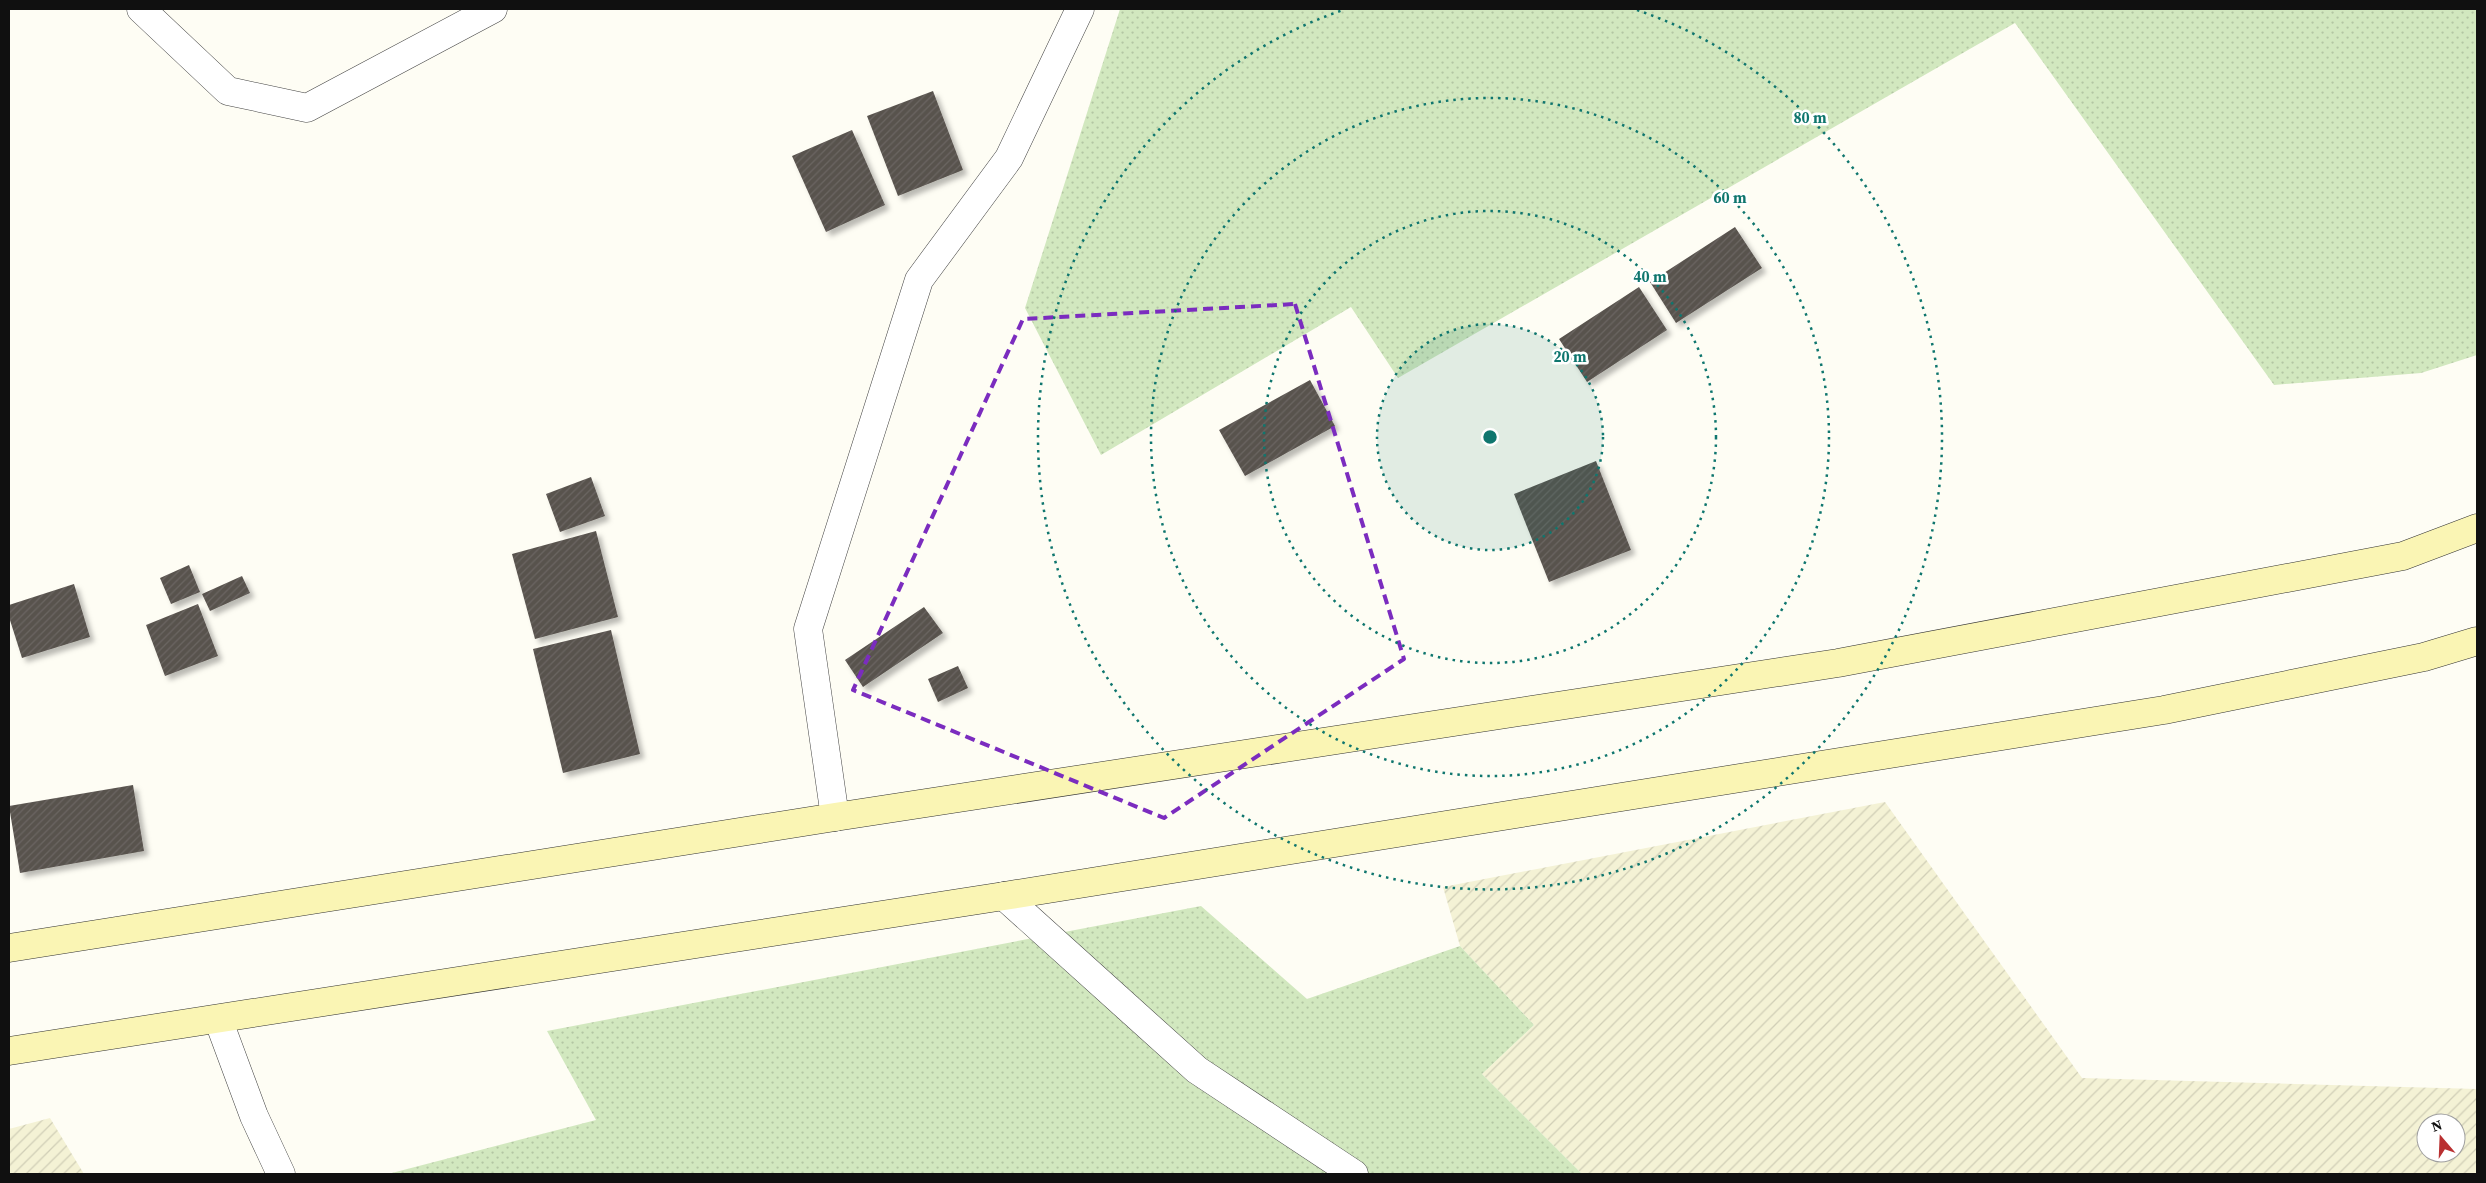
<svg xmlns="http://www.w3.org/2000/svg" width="2486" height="1183" viewBox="0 0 2486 1183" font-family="'Source Serif 4',serif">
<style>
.farmland{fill:url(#farmland-furrows);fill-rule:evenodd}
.green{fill:url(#green-dots)}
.building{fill:url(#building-hatch);filter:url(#shadow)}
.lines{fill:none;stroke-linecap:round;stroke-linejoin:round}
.minor-casing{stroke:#434343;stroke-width:29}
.secondary-casing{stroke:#323232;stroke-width:29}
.minor{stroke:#fff;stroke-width:28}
.secondary{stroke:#faf5b4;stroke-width:28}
.marked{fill:none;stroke:#7b2cbf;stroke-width:4;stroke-dasharray:10 6;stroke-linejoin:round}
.ring{fill:none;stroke:#0f766e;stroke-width:2.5;stroke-dasharray:2.5 5}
.centre{fill:#0f766e;stroke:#fff;stroke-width:2.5}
.ring-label{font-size:15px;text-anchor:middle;font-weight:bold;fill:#0f766e;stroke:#fff;stroke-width:5;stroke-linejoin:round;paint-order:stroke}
</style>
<defs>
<pattern id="farmland-furrows" width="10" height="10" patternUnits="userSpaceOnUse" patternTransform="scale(1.25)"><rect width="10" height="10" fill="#f4f2d5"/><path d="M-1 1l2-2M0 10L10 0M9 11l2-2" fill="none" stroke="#d0ceb6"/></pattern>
<pattern id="green-dots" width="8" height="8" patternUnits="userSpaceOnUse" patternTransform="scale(1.25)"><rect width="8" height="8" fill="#d2e8bf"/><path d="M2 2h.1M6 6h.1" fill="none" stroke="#b3c6a3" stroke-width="1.8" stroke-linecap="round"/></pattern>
<pattern id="building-hatch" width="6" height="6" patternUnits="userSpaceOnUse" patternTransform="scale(1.25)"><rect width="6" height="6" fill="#58524d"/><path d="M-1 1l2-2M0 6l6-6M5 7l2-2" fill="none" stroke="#6b6662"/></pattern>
<filter id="shadow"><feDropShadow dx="4.5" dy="4.5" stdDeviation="2.5" flood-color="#0004"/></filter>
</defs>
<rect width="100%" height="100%" fill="#fefdf4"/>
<path class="farmland" d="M1885,802L2082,1078L2477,1089V1174H1582L1482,1074L1534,1025L1460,946L1443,887ZM2426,1123H2456V1153H2426Z
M50,1118L84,1174H9V1129Z"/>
<path class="green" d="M1120,9H2477V355L2421,373L2274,385L2015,23L1398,378L1351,307L1101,455L1025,308Z
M1201,906L1307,999L1460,946L1534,1025L1482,1074L1582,1174H388L596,1120L547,1031Z"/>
<path class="building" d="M933,91L963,170L898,196L867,116Z
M852,130L885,205L826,232L792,156Z
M1735,227L1762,268L1676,323L1650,282Z
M1639,287L1667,330L1587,382L1559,339Z
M1310,380L1335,426L1245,476L1219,430Z
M1596,461L1631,550L1549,582L1514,494Z
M591,477L605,516L560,532L546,494Z
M596,531L618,617L535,639L512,554Z
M189,565L200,592L171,604L160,578Z
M242,576L250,593L210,611L202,594Z
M74,584L90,637L22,658L9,617V605Z
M198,604L218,656L165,676L146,625Z
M924,607L943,633L863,687L845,660Z
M611,630L640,754L563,773L533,649Z
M958,666L968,688L938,702L928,679Z
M133,785L144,851L20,873L9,806Z"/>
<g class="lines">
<g class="minor-casing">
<path id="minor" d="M141,9L228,91L307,108L493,9
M835,817L808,629L919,280L1009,158L1080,9
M1004,896L1197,1070L1354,1174
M218,1019L254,1116L281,1174"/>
</g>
<g class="secondary-casing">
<path id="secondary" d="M9,948L835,817L1838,663L2403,556L2477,528
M9,1051L1004,896L2164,710L2424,657L2477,641"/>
</g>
<use href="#minor" class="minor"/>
<use href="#secondary" class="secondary"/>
</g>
<path class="marked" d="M1295,304L1404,659L1164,818L853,690L1023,319Z"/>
<circle cx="1490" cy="437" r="113" fill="#0f766e" fill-opacity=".12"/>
<g class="ring">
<circle cx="1490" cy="437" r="113"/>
<circle cx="1490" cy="437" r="226"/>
<circle cx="1490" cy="437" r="339"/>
<path d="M1637 10A452 452 0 1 1 1343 10"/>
</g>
<circle cx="1490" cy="437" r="8" class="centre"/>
<g class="ring-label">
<text x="1810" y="123">80 m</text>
<text x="1730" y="203">60 m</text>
<text x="1650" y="282">40 m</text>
<text x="1570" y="362">20 m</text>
</g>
<rect width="2486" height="1183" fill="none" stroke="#101010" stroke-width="20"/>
<g transform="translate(2441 1138) rotate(341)"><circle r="24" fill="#ffffff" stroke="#9f9f9f"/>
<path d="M0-4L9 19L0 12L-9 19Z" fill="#b93031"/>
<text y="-8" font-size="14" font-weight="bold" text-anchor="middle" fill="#101010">N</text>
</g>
</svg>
